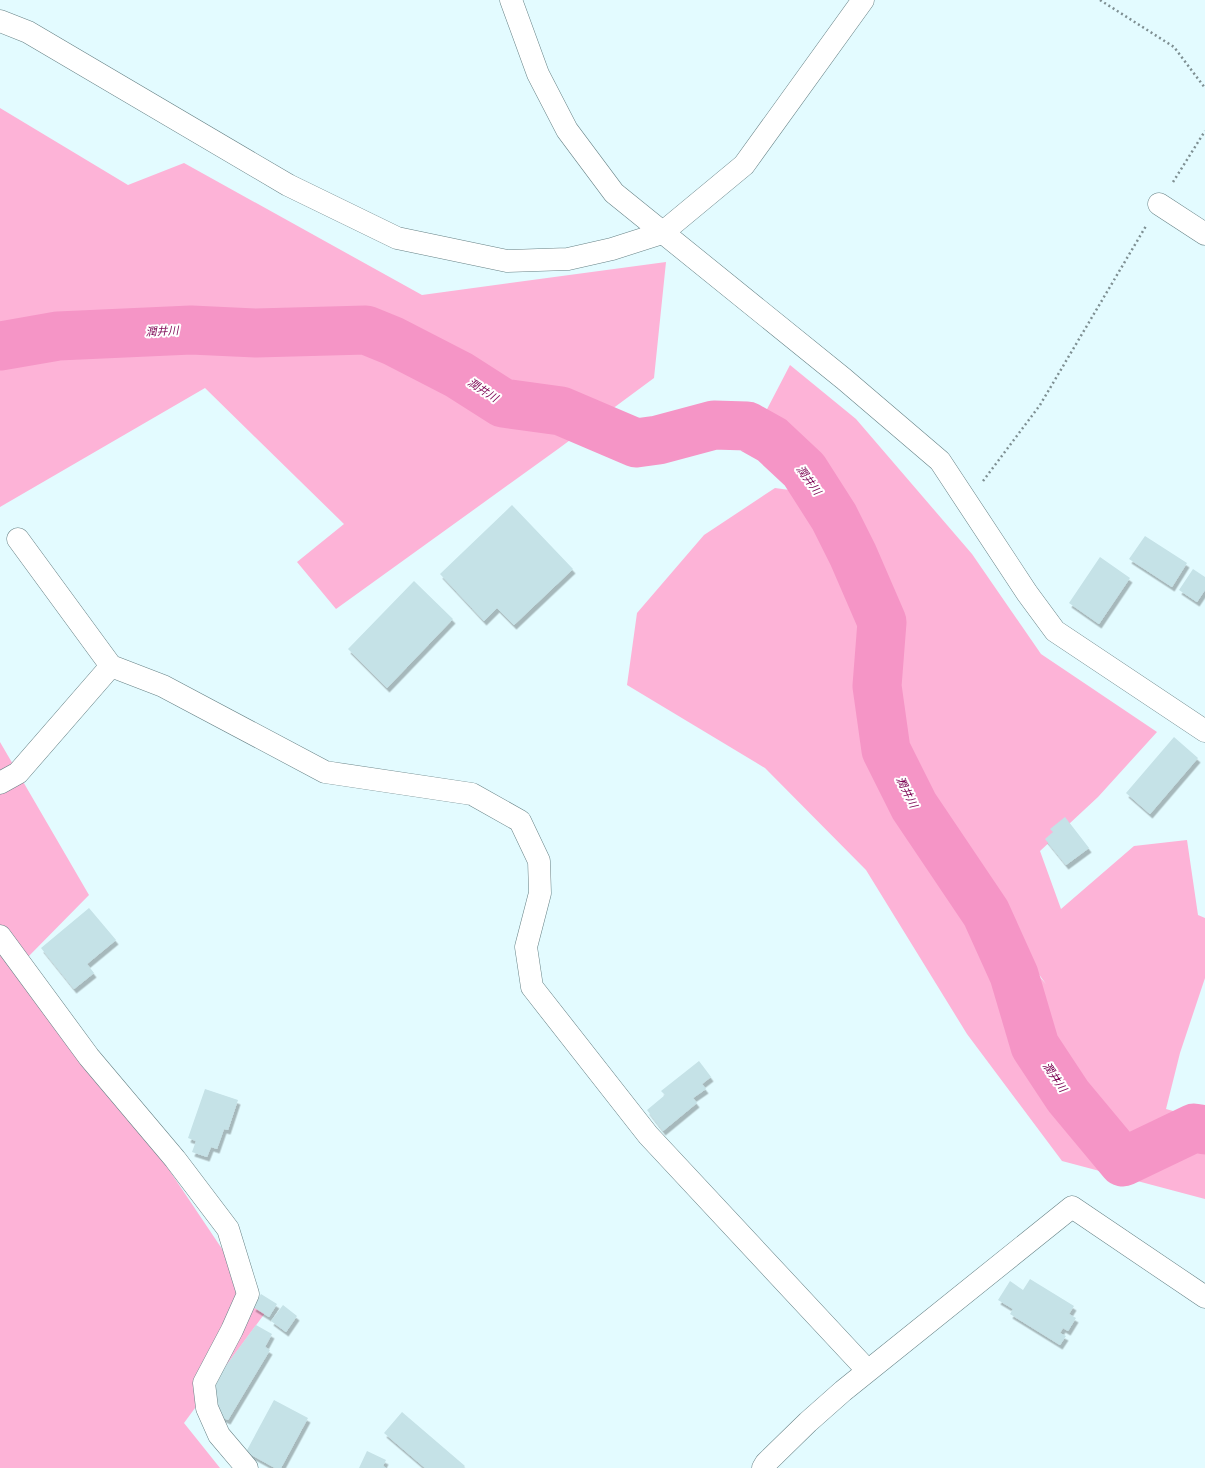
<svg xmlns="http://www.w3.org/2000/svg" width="1205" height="1468" viewBox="0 0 1205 1468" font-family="Manrope,'Noto Sans JP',sans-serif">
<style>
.green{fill:#fdb3d7;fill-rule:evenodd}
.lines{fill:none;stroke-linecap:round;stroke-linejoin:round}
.river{stroke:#f595c6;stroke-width:49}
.building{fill:#c5e2e7;filter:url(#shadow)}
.minor-casing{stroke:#678286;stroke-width:23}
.tertiary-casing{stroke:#678286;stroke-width:23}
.path{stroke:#7e8f92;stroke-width:2.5;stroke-dasharray:2 3;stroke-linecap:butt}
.minor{stroke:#fff;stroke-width:22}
.tertiary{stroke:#fff;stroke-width:22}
.labels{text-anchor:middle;stroke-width:4;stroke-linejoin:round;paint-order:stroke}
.water-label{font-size:11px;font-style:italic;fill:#7c0553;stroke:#fff}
</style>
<defs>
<filter id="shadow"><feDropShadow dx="2.5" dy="4.5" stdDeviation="0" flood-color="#0004"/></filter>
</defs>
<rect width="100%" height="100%" fill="#e3fbff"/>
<path class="green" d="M0,108L128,185L184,163L422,295L666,262L654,378L558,449L336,609L297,562L344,524L205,388L0,507Z
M790,365L856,419L972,554L1041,654L1157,732L1098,797L1040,851L1061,909L1134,846L1187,840L1198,915L1205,918V978L1180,1053L1166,1109L1205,1120V1199L1062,1161L967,1034L866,870L765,768L627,685L637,613L704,535L775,488L818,494L764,415ZM998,919L1046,984L1015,949Z
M0,742L89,895L27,958L265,1313L184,1423L220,1468H0Z"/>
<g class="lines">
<path class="river" d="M0,346L58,336L191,330L256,333L366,330L393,341L459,375L503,403L561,411L636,443L658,440L714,425L747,426L772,440L804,470L834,517L853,555L882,622L877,686L886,750L914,806L986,913L1014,975L1035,1046L1068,1096L1123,1162L1194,1128L1205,1130"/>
</g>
<path class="building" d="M512,505L573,569L514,625L497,608L484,621L440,574Z
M1145,536L1187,563L1172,587L1129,559Z
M1100,557L1130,578L1099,624L1069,603Z
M1193,569L1205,577V590L1197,602L1179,590Z
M414,581L453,619L387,688L348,649Z
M1174,737L1198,758L1150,814L1126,793Z
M1065,817L1089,848L1066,865L1045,839L1053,832L1050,829Z
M89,908L116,940L87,964L94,973L74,989L41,948Z
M699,1061L711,1077L702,1084L706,1089L693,1098L697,1103L663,1131L647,1110L665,1095L661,1091Z
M205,1089L238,1100L228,1130L224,1129L217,1149L211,1147L207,1157L192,1152L196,1141L188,1138Z
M1030,1279L1074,1306L1069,1314L1076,1318L1068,1331L1063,1328L1060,1333L1066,1336L1060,1345L1010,1314L1013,1309L998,1300L1010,1281L1023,1290Z
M261,1294L277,1304L269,1317L253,1307Z
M283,1305L297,1316L286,1332L271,1321Z
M256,1325L272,1334L265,1347L270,1350L228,1420L219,1416L208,1390Z
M274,1400L308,1418L281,1468H275L246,1452Z
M402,1412L465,1466L463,1468H425L384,1433Z
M367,1451L386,1460L383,1466L386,1468H359Z"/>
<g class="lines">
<g class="minor-casing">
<path id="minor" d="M1159,204L1205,234
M18,539L111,666L163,686L325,772L472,794L520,821L539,861L540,893L526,947L532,987L648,1135L868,1371
M0,783L18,773L111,666
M0,936L89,1057L175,1159L228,1229L248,1294L232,1330L204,1383L207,1408L219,1435L247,1468
M763,1468L766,1463L808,1422L843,1391L1072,1207L1205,1297"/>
</g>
<g class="tertiary-casing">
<path id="tertiary" d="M511,0L538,74L567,130L614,193L844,379L940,461L1027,593L1055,631L1205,731
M0,21L28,32L288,185L397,238L507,261L568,259L612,249L662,233L744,165L863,0"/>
</g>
<path class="path" d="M1100,0L1174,47L1205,88
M1173,182L1205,131
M983,481L1040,405L1146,226"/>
<use href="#minor" class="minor"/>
<use href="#tertiary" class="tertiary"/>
</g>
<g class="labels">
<g class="water-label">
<text transform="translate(162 331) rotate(-3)" y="4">潤井川</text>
<text transform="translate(483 390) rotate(33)" y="4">潤井川</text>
<text transform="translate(809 480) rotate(54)" y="4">潤井川</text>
<text transform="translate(907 792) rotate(63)" y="4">潤井川</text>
<text transform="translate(1055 1077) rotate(56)" y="4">潤井川</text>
</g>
</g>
</svg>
